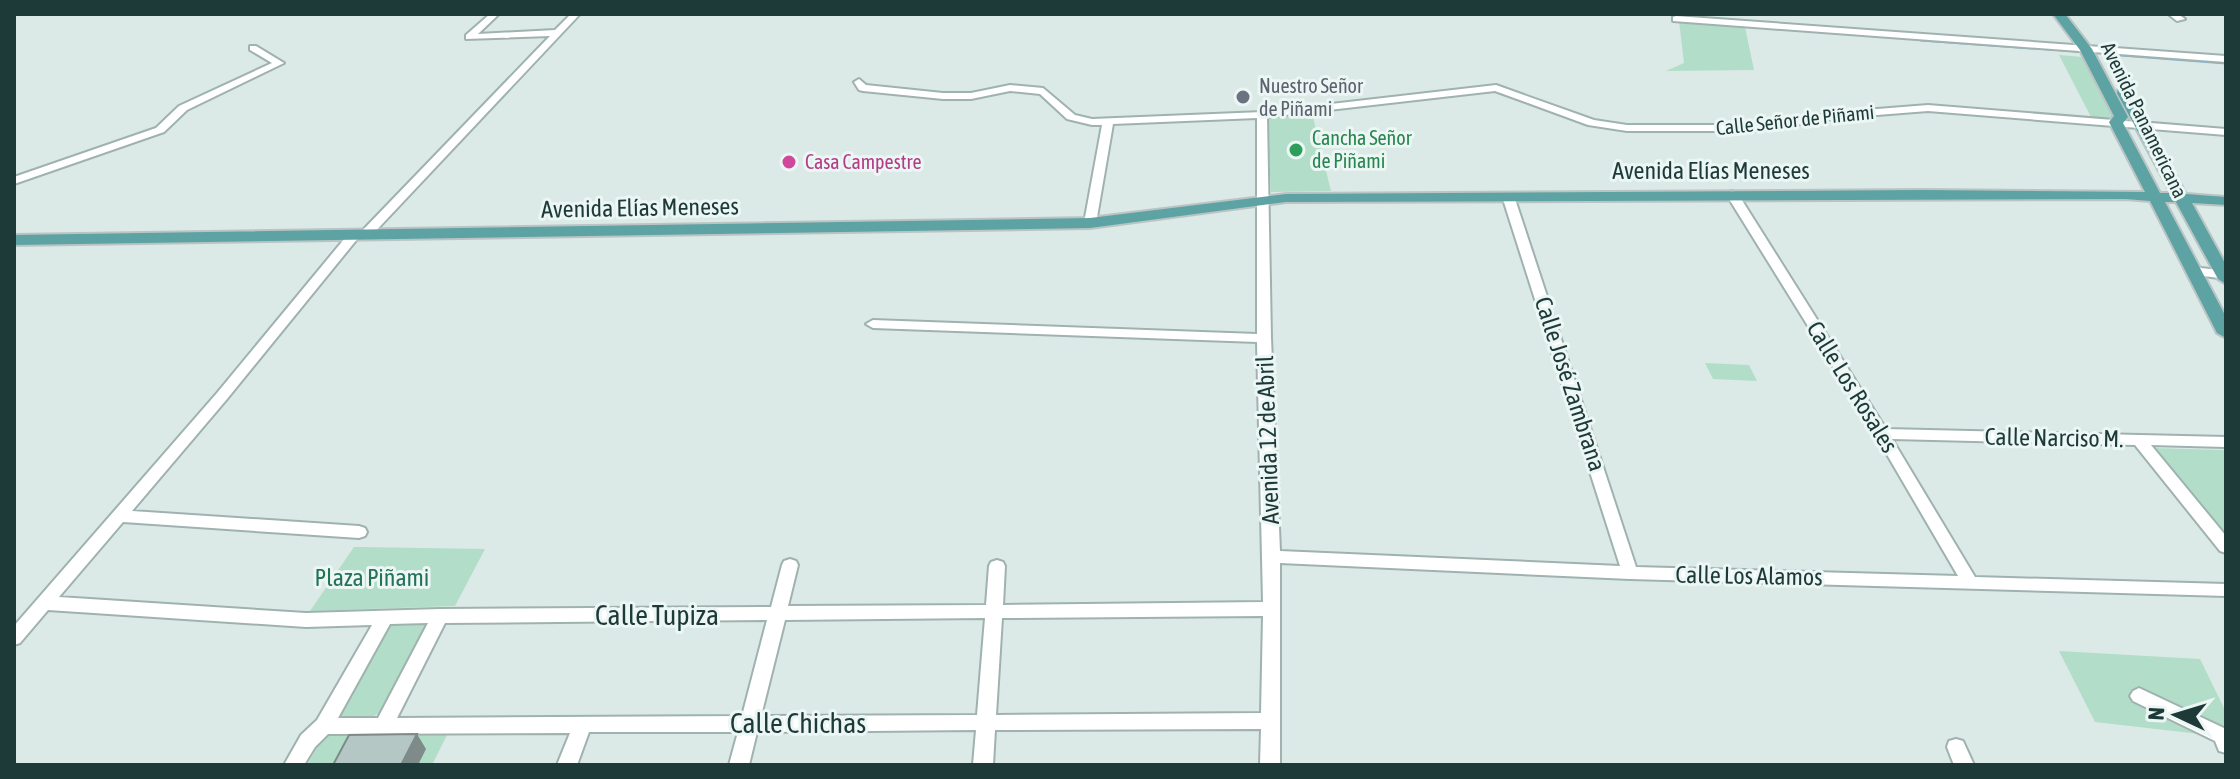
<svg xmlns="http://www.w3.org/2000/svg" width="2240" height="779" viewBox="0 0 2240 779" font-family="'Asap Condensed',sans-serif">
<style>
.green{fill:#b2ddc9}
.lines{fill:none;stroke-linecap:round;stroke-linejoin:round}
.stream{stroke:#7eb1d4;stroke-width:3}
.minor-casing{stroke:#9fb2af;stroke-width:4}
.major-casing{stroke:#bbc4c4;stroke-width:4}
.minor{fill:#fff;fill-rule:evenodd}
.major{fill:#5da3a3;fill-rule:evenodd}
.shaded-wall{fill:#7e8b89}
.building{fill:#b4c7c4;stroke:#7e8b89;stroke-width:2}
.worship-dot{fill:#6b7280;stroke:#ecf6f4;stroke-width:3}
.leisure-dot{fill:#2e9e5b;stroke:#ecf6f4;stroke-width:3}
.hotel-dot{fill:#d1479c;stroke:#ecf6f4;stroke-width:3}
.labels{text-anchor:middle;stroke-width:6;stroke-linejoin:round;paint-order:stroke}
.far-worship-label{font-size:20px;fill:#5b616d;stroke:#ecf6f4;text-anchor:start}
.far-street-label{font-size:20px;fill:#1d3a39;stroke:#ecf6f4}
.far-leisure-label{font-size:20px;fill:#27864d;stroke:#ecf6f4;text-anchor:start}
.far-hotel-label{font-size:20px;fill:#b23c85;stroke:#ecf6f4;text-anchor:start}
.street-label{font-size:24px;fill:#1d3a39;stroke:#ecf6f4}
.park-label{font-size:24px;fill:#257357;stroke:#ecf6f4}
.near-street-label{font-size:28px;fill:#1d3a39;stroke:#ecf6f4}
</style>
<rect width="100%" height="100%" fill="#dceae7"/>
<path class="green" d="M1679,21L1745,27L1754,70L1666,71L1684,63Z
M2059,55L2083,57L2114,115L2111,118L2091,117Z
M1312,113L1331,191L1271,192L1267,118Z
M1705,363L1749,365L1757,381L1713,379Z
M2152,448L2226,450V537Z
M354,547H360L485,549L455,606L310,611Z
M394,624L421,623L427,627L384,710L372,717L344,718L339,712L389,625Z
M2059,651L2200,659L2226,712V737L2095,722Z
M447,735L432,765H307L322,739L327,736Z"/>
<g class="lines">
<path class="stream" d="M1921,40L2078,51
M2109,54L2226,63"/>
<g class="minor-casing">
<path id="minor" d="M490,14H499L478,34L555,30L571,14H580L370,237H362V231L550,36L466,39V35Z
M2168,14H2178L2185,19L2177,21Z
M1676,16L2226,56V62L1673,21V17Z
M250,46H256L284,63L187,110L164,132L14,184V177L156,128L179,106L272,63L250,50Z
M859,79L866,85L943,93H971L1010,85L1043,88L1075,115L1092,119L1262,112L1496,85L1594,120L1627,125H1757L1839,112L1928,105L2226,129V135L1928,111L1839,118L1757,131H1627L1588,125L1495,91L1267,117L1271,338L1280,551L1620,566L1502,196L1508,193L1514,196L1636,567L1958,576L1875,434L1726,194L1732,191L1738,194L1886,429L2226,437V447L2151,445L2226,536V553L2220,551L2135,445L1892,439L1975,577L2226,584V596L1630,579L1280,563V765H1260L1261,729L995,730L993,765H973L976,730L757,732L749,765H729L738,732H589L577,765H557L570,733L328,734L315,747L304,765H284L301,735L317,720L372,625L306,627L48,610L20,643L14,645V626L217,393L350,232L354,231L360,235L358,238L227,399L132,511L359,526L365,528L367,532L365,536L359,538L123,522L59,597L306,613L440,609L771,607L782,565L784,561L790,559L796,561L798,565L788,606L986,605L989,566L991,562L997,560L1003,562L1005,566L1003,605L1263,602L1257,342L873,328L866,324L873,320L1257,334V118L1113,124L1096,223L1090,227L1084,223L1102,125H1092L1067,119L1040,94L1010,91L971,99H943L863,91L859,90L854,82ZM1263,616L1261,713L996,715L1002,618ZM985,618L977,715L761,716L785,620ZM767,620L742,716L397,718L445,623ZM428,623L378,718H338L390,624Z
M2193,267L2226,271V279L2189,274L2187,271Z
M2139,688L2226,729V753L2219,751L2215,741L2133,701L2130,696L2133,691Z
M1956,739L1963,741L1974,765H1954L1947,747L1949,741Z"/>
</g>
<g class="major-casing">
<path id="major" d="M2053,14H2065L2092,49L2128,117L2123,123L2160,193H2171L2117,93L2118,90L2129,93L2186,194L2226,197V205L2192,203L2226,265V284L2218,279L2176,202H2165L2226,317V338L2217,333L2150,201L2126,199L1286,202L1090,228L14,245V235L1090,218L1286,194L1922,190L2145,192L2109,122L2114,116L2080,50Z"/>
</g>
<use href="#minor" class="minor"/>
<use href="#major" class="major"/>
</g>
<path class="shaded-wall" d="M417,734L426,749L418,765H401Z"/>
<path class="building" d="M417,734L401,765H333L349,735Z"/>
<circle class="worship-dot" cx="1243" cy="97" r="8"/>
<circle class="leisure-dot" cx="1296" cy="150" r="8"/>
<circle class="hotel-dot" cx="789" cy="162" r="8"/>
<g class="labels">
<g class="far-worship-label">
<text x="1259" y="93">Nuestro Señor<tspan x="1259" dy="23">de Piñami</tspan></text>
</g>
<g class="far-street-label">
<text transform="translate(1795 120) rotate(-6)" y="7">Calle Señor de Piñami</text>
<text transform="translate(2144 120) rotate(64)" y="7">Avenida Panamericana</text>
</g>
<g class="far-leisure-label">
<text x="1312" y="145">Cancha Señor<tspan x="1312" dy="23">de Piñami</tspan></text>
</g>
<g class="far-hotel-label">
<text x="805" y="169">Casa Campestre</text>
</g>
<g class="street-label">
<text x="1711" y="179">Avenida Elías Meneses</text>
<text transform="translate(640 208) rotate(-1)" y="8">Avenida Elías Meneses</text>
<text transform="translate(1570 384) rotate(72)" y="8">Calle José Zambrana</text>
<text transform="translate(1852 387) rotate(58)" y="8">Calle Los Rosales</text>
<text transform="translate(2054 438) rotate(1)" y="8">Calle Narciso M.</text>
<text transform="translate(1268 440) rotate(-92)" y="8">Avenida 12 de Abril</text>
<text transform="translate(1749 576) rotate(1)" y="8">Calle Los Alamos</text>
</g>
<g class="park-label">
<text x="372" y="586">Plaza Piñami</text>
</g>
<g class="near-street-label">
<text x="657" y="625">Calle Tupiza</text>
<text x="798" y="733">Calle Chichas</text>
</g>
</g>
<rect width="2240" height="779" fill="none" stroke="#1d3a39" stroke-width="32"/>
<g transform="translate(2176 715) rotate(274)" stroke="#ecf6f4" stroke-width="6" paint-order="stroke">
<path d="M0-6L14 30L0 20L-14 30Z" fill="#1d3a39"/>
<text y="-12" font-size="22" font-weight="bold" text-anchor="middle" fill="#1d3a39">N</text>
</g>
</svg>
